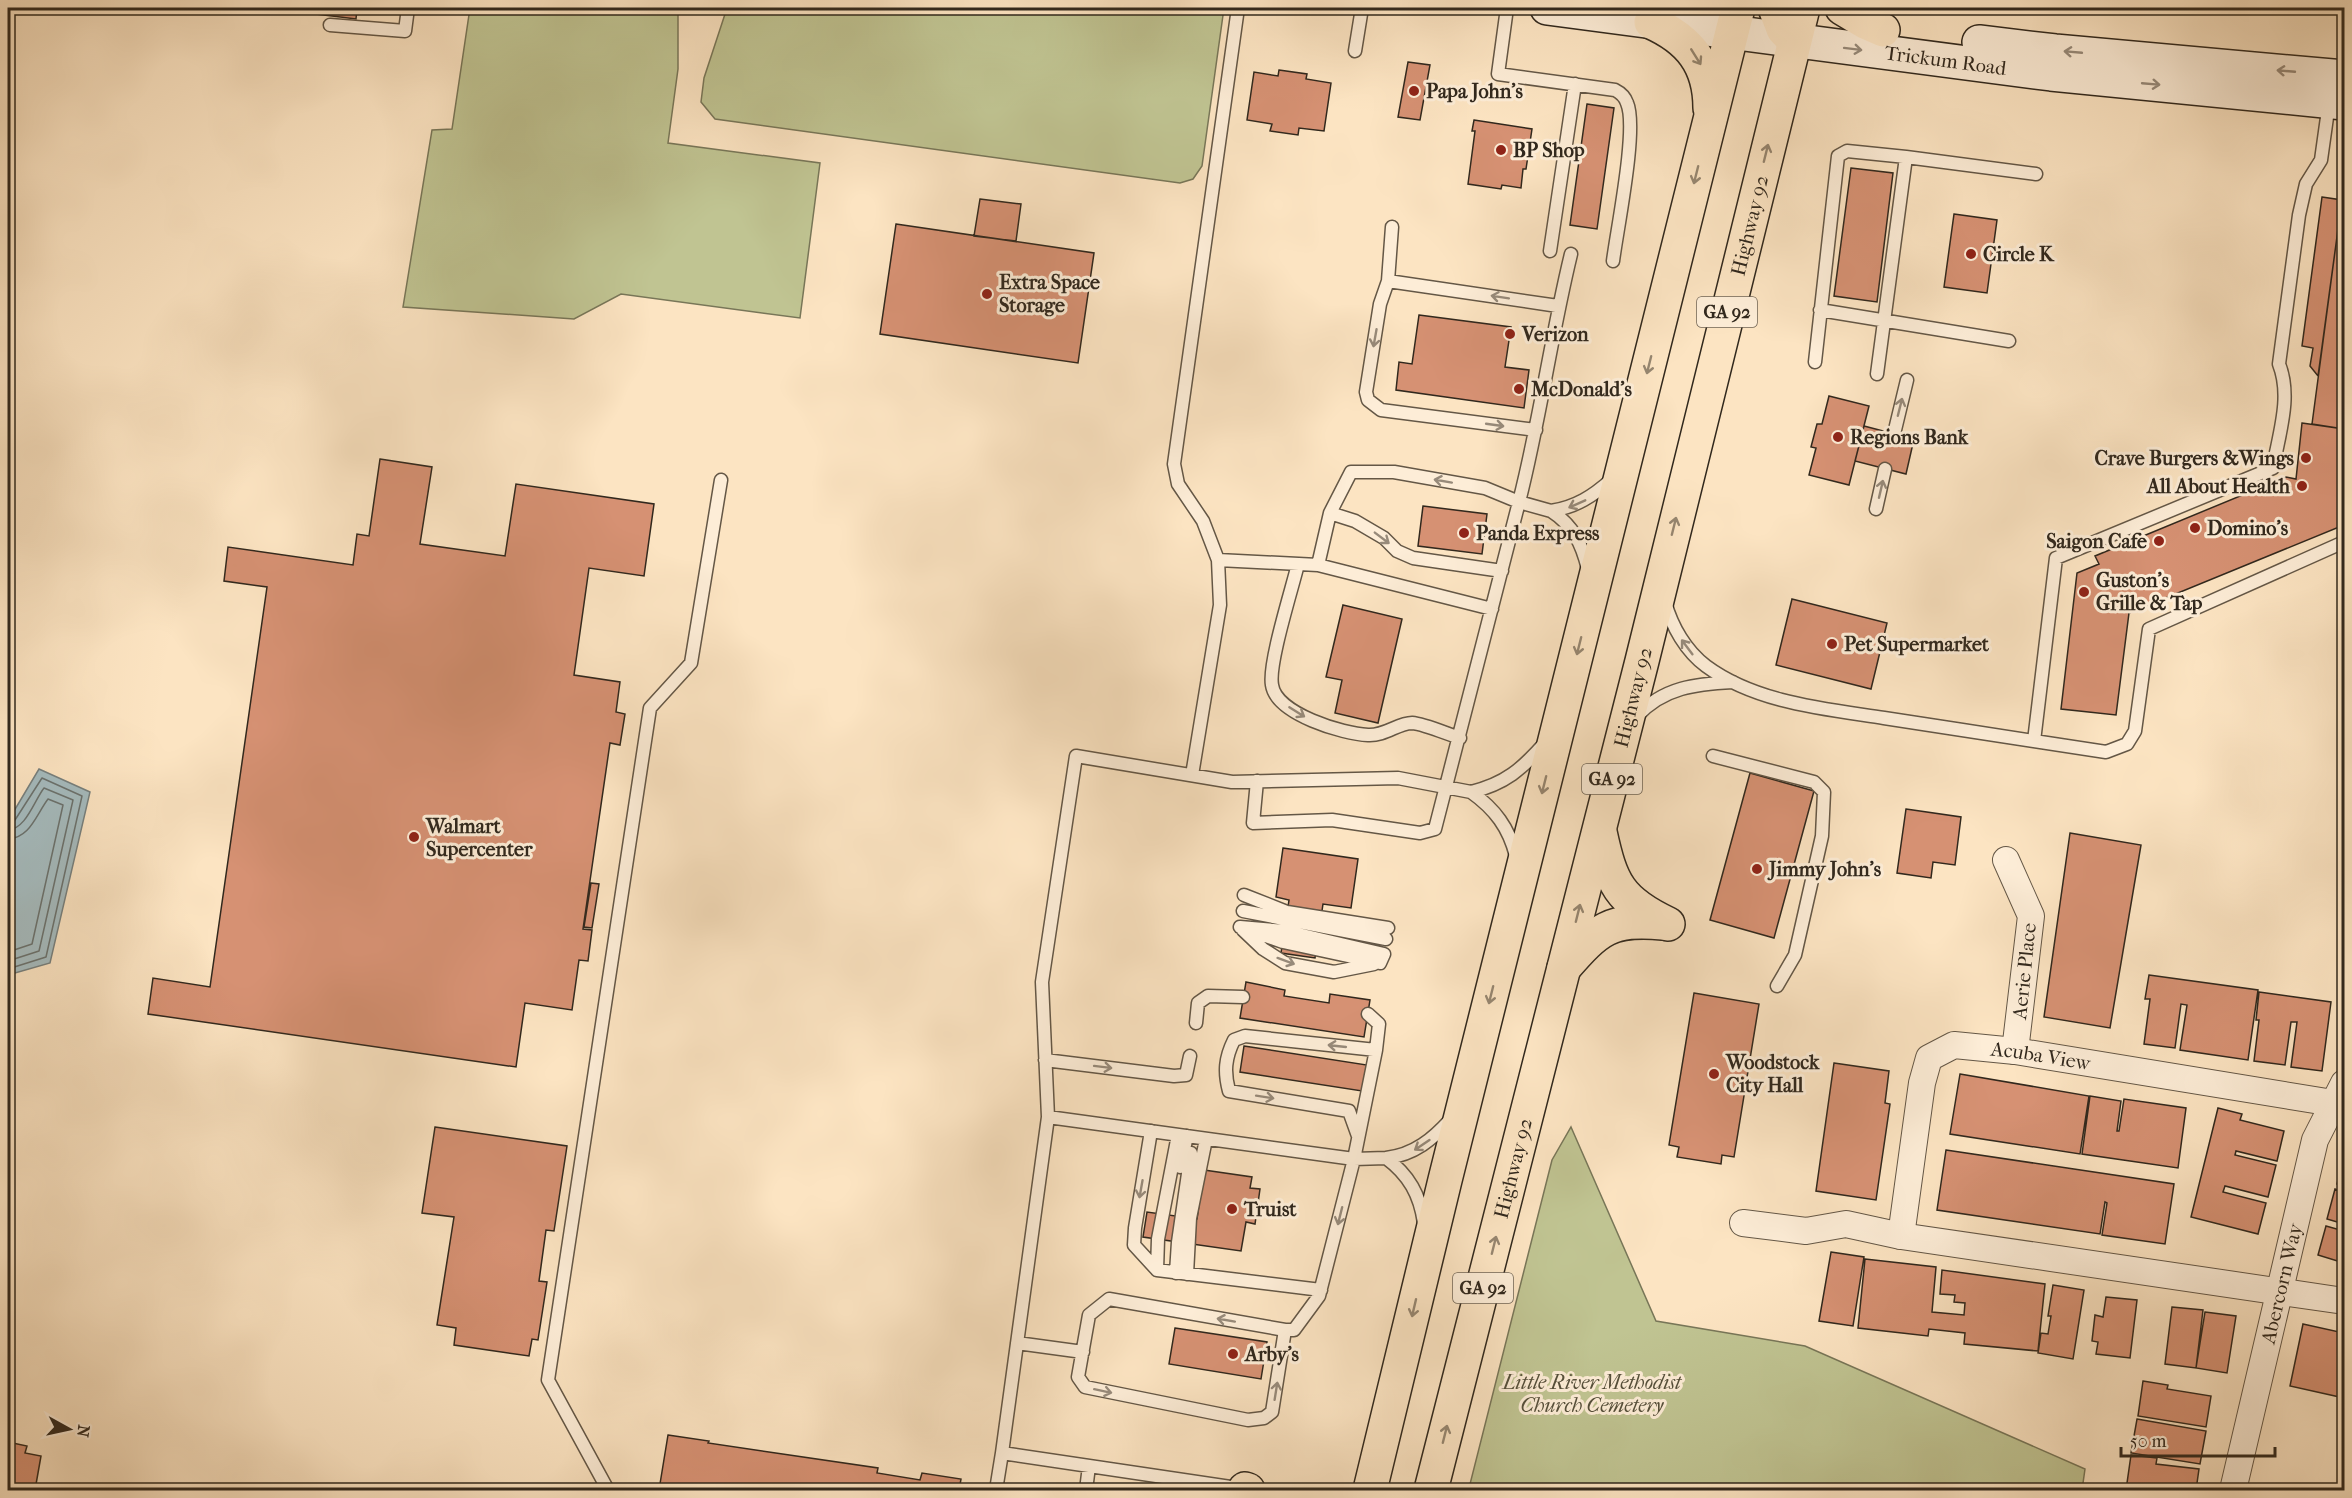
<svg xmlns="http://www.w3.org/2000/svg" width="2352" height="1498" viewBox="0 0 2352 1498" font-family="'IM FELL French Canon',serif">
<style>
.green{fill:#c0c492;stroke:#787658;stroke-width:1.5}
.water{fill:#a5bbbe;stroke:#77807e;stroke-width:1.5}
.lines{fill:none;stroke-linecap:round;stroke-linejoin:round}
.shore{stroke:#6b726e;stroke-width:1.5}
.building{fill:#d69173;stroke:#31281d;stroke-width:1.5}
.lane-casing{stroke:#645746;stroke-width:15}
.street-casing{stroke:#645746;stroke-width:28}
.secondary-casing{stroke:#31281d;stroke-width:36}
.primary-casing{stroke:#31281d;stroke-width:36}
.lane{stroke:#fdedd7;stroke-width:12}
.street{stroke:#fdedd7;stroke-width:26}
.secondary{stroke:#fdedd7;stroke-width:33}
.primary{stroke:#fce4c2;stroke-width:33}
.oneway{stroke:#978a7a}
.oneway2{stroke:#968670}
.poi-dot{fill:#8f2418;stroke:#fdedd7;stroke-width:2}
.labels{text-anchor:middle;stroke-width:6;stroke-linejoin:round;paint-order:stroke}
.shield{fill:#fdedd7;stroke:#6e6355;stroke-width:1.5}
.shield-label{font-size:18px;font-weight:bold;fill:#31281d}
.street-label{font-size:20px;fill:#31281d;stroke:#fdedd7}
.poi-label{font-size:20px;font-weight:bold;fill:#31281d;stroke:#fdedd7;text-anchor:start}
.park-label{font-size:20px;font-style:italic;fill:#554f3a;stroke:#fdedd7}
</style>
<rect width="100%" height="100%" fill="#fce4c2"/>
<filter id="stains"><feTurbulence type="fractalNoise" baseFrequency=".00333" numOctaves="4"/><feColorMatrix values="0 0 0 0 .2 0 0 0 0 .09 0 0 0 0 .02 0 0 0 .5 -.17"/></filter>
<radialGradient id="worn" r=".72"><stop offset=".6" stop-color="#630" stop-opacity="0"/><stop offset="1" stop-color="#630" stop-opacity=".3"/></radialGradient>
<path class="green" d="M470,8H678V69L668,143L820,163L800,318L621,294L574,319L403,307L432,130L452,129Z
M727,8H1224L1202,166L1193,179L1180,183L715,119L701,102L704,78Z
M1571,1127L1656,1321L1805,1346L2085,1469L2082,1490H1474L1469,1488L1552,1160Z"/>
<path class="water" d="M39,769L90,792L50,963L8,975V821Z"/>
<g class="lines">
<path class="shore" d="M8,823L15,820L42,778L82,796L46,957L8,969
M8,830C26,829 34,801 44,788L73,800L39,951L8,961
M8,839C30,838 36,815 48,799L63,805L32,944L8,952"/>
</g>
<path class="building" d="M301,8H357L356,19L300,12Z
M1408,62L1430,65L1420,120L1398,117Z
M1279,70L1307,74L1306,79L1331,83L1324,131L1299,128L1298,135L1270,131L1272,124L1247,120L1254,72L1278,76Z
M1587,104L1614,108L1597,229L1570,225Z
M1474,120L1532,129L1526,169H1523L1521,188L1502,185L1501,189L1468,184L1475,131H1472Z
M1851,168L1893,173L1877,302L1834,296Z
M2344,184V429L2312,424Z
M2322,197L2342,200L2318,376L2310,366L2313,348L2302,346Z
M980,199L1021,204L1016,241L974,236Z
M1954,214L1997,220L1987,293L1944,287Z
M896,224L1094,253L1078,363L880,334Z
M1419,315L1511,327L1505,367L1529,370L1524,408L1396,390L1399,362L1412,364Z
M1829,396L1869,406L1849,485L1809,475L1816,448L1811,447L1817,424H1822Z
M2302,423L2344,429V525L2129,613L2116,715L2061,709L2077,573L2099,564L2095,556L2286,477L2296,479Z
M1864,426L1914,439L1906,474L1855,461Z
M380,459L432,467L420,544L505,556L516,484L654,504L644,576L589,568L574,675L620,682L616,712L625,714L620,745L610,743L583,929L592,930L588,961L579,960L572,1010L525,1003L516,1067L148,1014L153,978L210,987L267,587L224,581L228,547L353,565L357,534L369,536Z
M1423,506L1487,514L1482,554L1418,546Z
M1792,599L1887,623L1871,689L1776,665Z
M1343,605L1402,619L1378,723L1335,713L1342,680L1326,677Z
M1750,773L1814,791L1774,938L1710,920Z
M1906,809L1961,817L1955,865L1933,862L1931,878L1897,873Z
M2070,833L2141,845L2110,1028L2044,1017Z
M1283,848L1358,859L1351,908L1323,904L1315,958L1281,953L1289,900L1276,897Z
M591,883L599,884L592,928L584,927Z
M2149,975L2258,990L2248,1060L2180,1050L2187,1005L2181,1004L2175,1048L2144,1044L2150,999H2145Z
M1246,982L1285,990L1284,996L1329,1003L1330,994L1370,1000L1364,1037L1240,1018Z
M2259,992L2331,1002L2322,1071L2291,1067L2297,1022H2291L2285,1065L2254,1061L2259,1020H2256Z
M1694,993L1759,1004L1734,1157L1722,1155L1721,1164L1677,1157L1679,1147L1669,1145Z
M1244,1046L1367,1065L1362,1091L1240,1072Z
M1834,1063L1889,1071L1885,1103L1890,1104L1876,1200L1816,1191Z
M1960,1074L2089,1096L2080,1154L1950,1134Z
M2090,1096L2121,1101L2117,1131H2119L2124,1099L2186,1108L2178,1168L2082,1154Z
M2218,1108L2242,1114L2240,1120L2284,1131L2277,1161L2236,1151L2235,1155L2276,1165L2268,1197L2225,1186L2223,1192L2266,1203L2258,1234L2191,1217Z
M435,1127L567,1146L554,1231L546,1230L539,1281L547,1282L538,1340L532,1339L529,1356L454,1345L456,1328L437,1325L454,1217L422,1213Z
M1946,1150L2174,1184L2165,1244L2102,1235L2107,1203L2105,1202L2100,1234L1937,1210Z
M2344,1157V1186L2337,1184Z
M1204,1170L1252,1177L1250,1188L1260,1189L1255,1224L1246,1222L1241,1251L1143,1237L1147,1212L1197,1219Z
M2335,1189L2344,1192V1224L2327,1219Z
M2326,1226L2344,1231V1263L2318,1255Z
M1831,1252L1864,1257L1853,1326L1819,1321Z
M1865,1259L1936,1267L1932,1312L1964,1315L1965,1303L1954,1302L1955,1295L1940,1294L1942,1270L2045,1284L2038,1351L1964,1344L1965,1333L1929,1329L1928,1336L1858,1328Z
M2053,1285L2084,1290L2073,1359L2038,1353L2041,1333L2048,1334L2051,1316H2048Z
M2106,1297L2137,1300L2130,1358L2096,1354L2098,1342L2092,1341L2095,1315L2103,1317Z
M2172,1307L2203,1310L2196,1368L2165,1364Z
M2205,1312L2236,1316L2227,1373L2196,1368Z
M2303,1324L2344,1333V1398L2290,1386Z
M1175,1328L1267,1342L1261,1379L1169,1364Z
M2143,1381L2168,1385L2167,1389L2211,1396L2206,1427L2138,1416Z
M2137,1419L2206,1431L2200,1464L2131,1453Z
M668,1435L709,1441L708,1443L878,1468L877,1473L920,1480L922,1473L961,1479L959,1490H659Z
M8,1442L27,1446L25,1453L41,1456L35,1490L8,1485Z
M2131,1455L2157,1458L2156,1464L2199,1469L2196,1490H2126Z"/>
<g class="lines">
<g class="lane-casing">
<path id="lane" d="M1507,8L1498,74L1615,90C1621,93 1625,97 1627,103C1638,128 1617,229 1613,261
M330,25L405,31L408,8
M1355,51L1362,8
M2329,103L2321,160L2306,184L2299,215L2279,364C2292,397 2279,433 2273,468L2056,558L2034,741L2106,752L2127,744L2135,731L2149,629L2344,542
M1392,227L1388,281L1380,304L1366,392L1368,400L1381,410L1536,430
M1550,251L1575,84
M1388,281L1558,306
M1820,310L2009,341
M1815,362L1838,156L1847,151L1906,157
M1877,374L1906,157L2036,174
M1894,434L1907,380
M1876,509L1885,469
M1330,513L1355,521L1384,538L1397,551L1413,558L1502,571
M1218,560L1203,521L1178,484L1174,464L1238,8
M1298,564C1292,589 1268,664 1272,685C1276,714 1343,734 1368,735C1385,736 1398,723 1412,723C1425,724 1447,734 1460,738
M1318,565L1330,513L1351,472H1394L1485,488L1519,502C1540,420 1551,336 1571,254
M1588,569C1582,544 1573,525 1551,511C1576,507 1593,496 1611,480
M1665,602C1672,627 1686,651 1706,666C1756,703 1825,709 1884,718C1934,726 1984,733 2034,741
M1637,716C1664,687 1696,684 1733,682
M1713,756L1814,782L1824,792L1822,836L1795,955L1777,986
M1192,775L1220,605L1218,560L1318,565L1492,609
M1257,781L1253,823L1332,820L1420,833L1435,829L1519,502L1551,511
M1516,856C1509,828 1495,809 1471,792C1505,784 1522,769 1545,743
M1244,895L1287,912L1388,928
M1243,911L1386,939
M1240,927L1285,931L1384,954L1380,963L1283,942Z
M1243,930L1263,949L1285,963L1334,972L1374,964
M1196,1023L1198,1003L1208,996L1243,997
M1045,1060L1174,1076L1186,1075L1190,1056
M1048,1117L1354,1159L1386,1158
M1151,1131L1135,1228L1134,1245L1157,1270
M1178,1135L1158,1239L1157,1270L1321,1290
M1358,1136L1349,1111L1229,1091C1224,1072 1225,1058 1234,1040L1245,1036L1376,1050L1379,1024L1368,1014
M1180,1167L1187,1136
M1424,1223C1420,1195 1409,1175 1386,1158C1414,1155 1433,1139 1451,1119
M1176,1273L1178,1242L1191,1153
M1187,1274L1190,1218L1206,1139
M1285,1330L1272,1412L1264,1418L1248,1420L1085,1387L1078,1377L1089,1315L1109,1299L1285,1330H1294L1319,1296L1354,1159L1376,1050
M1017,1343L1083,1352
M1244,1489L1002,1453L1048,1117L1042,982L1076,756L1232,782L1398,778L1471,792
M608,1490L548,1380L650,708L691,663L721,480
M996,1490L1002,1453
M1086,1490L1089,1466"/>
</g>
<g class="street-casing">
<g id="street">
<path d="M2006,860L2031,916L2015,1051"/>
<path d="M1743,1223L1806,1231L1846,1224L1901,1236L2344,1301"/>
<path id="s1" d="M1901,1236L1922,1083L1929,1058L1954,1045L2015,1051L2333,1103"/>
<path id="s2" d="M2233,1490L2315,1140L2344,1083"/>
</g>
</g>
<g class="secondary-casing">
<g id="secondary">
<path id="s3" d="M1547,8L2051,74L2344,103"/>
<path d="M1979,42L2055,51L2344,77"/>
</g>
</g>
<g class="primary-casing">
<g id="primary">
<path d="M1775,8L1783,29L1794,41"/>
<path d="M1842,8L1867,23L1883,30"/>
<path d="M1651,22C1689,39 1710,64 1710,108"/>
<path d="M1600,832C1611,883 1619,901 1668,924"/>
<path d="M1564,968C1598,929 1610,918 1663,923"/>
<path d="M1245,1489L1248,1490"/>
<path d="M1370,1490L1445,1180L1738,8"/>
<path id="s4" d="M1431,1490L1642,661L1803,8"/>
</g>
</g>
<use href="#lane" class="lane"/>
<use href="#street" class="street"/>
<use href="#secondary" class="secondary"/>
<use href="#primary" class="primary"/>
</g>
<defs><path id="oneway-shaft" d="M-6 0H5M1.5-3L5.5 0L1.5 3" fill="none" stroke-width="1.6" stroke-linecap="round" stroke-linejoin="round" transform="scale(1.5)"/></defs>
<g class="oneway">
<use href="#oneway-shaft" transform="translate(1853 49) rotate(7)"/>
<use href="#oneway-shaft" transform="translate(2073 52) rotate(-175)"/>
<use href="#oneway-shaft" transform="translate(2286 71) rotate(-175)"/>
<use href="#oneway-shaft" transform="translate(2151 84) rotate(5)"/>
<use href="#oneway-shaft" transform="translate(1500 297) rotate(-171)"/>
<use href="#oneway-shaft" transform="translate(1375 338) rotate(100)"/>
<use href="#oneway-shaft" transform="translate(1900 407) rotate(-76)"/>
<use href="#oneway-shaft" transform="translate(1495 425) rotate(8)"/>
<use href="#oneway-shaft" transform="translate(1443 481) rotate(-170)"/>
<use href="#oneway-shaft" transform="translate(1881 489) rotate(-77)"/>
<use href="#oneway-shaft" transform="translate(1577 504) rotate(156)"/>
<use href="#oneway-shaft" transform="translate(1382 538) rotate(37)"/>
<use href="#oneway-shaft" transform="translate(1687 647) rotate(-127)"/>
<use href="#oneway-shaft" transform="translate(1297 712) rotate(32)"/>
<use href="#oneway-shaft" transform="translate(1286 961) rotate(20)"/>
<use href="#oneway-shaft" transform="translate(1337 1046) rotate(-174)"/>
<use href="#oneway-shaft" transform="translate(1103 1067) rotate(7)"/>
<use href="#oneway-shaft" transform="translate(1265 1097) rotate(9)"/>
<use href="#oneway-shaft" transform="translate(1422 1145) rotate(146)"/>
<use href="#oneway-shaft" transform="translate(1141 1189) rotate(100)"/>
<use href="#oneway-shaft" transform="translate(1340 1216) rotate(104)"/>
<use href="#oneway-shaft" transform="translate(1226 1320) rotate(-170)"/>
<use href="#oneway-shaft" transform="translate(1103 1391) rotate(12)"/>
<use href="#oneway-shaft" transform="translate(1276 1391) rotate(-81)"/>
</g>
<g class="oneway2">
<use href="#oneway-shaft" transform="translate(1696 57) rotate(58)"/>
<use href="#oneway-shaft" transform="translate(1766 153) rotate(-76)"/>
<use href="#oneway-shaft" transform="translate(1696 175) rotate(104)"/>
<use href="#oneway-shaft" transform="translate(1649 365) rotate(104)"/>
<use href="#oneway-shaft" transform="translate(1674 526) rotate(-76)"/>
<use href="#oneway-shaft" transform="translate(1579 646) rotate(104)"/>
<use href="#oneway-shaft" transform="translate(1544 785) rotate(104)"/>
<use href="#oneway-shaft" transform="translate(1578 913) rotate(-76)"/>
<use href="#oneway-shaft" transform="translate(1491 995) rotate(104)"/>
<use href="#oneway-shaft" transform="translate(1494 1245) rotate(-76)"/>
<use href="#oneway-shaft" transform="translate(1414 1308) rotate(103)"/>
<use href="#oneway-shaft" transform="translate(1445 1434) rotate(-76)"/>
</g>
<g class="poi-dot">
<circle cx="1414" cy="91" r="6"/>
<circle cx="1501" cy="150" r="6"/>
<circle cx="1971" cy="254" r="6"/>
<circle cx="987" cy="294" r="6"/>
<circle cx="1510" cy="334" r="6"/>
<circle cx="1519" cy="389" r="6"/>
<circle cx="1838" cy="437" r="6"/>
<circle cx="2306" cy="458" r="6"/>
<circle cx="2302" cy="486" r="6"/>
<circle cx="2195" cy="528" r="6"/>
<circle cx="1464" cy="533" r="6"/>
<circle cx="2159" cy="541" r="6"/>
<circle cx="2084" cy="592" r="6"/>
<circle cx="1832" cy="644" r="6"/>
<circle cx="414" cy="837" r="6"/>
<circle cx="1757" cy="869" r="6"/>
<circle cx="1714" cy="1074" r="6"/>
<circle cx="1232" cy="1209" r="6"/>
<circle cx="1233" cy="1354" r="6"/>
</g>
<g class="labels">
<g class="shield">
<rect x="1697" y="297" width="60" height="30" rx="4.5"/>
<rect x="1582" y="764" width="60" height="30" rx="4.5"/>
<rect x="1453" y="1273" width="60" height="30" rx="4.5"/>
</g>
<g class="shield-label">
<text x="1727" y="318">GA 92</text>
<text x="1612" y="785">GA 92</text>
<text x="1483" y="1294">GA 92</text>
</g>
<g class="street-label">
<text dy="7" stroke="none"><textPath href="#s3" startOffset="402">Trickum Road</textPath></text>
<text dy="7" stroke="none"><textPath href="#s4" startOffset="1304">Highway 92</textPath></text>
<text dy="7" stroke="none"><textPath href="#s4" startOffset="818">Highway 92</textPath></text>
<text transform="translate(2024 971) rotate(-84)" y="7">Aerie Place</text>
<text dy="7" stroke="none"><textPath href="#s1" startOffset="296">Acuba View</textPath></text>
<text dy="7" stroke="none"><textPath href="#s4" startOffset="332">Highway 92</textPath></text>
<text dy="7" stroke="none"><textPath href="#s2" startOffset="212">Abercorn Way</textPath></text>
</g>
<g class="poi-label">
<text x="1426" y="98">Papa John's</text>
<text x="1513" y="157">BP Shop</text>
<text x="1983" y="261">Circle K</text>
<text x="999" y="289">Extra Space<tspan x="999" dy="23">Storage</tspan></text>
<text x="1522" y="341">Verizon</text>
<text x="1531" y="396">McDonald's</text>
<text x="1850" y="444">Regions Bank</text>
<text x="2294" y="465" text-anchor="end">Crave Burgers &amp;Wings</text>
<text x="2290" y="493" text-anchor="end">All About Health</text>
<text x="2207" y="535">Domino's</text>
<text x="1476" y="540">Panda Express</text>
<text x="2147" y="548" text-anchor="end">Saigon Cafe</text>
<text x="2096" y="587">Guston's<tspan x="2096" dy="23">Grille &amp; Tap</tspan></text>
<text x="1844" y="651">Pet Supermarket</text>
<text x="426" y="833">Walmart<tspan x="426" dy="23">Supercenter</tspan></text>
<text x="1769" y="876">Jimmy John's</text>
<text x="1726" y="1069">Woodstock<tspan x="1726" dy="23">City Hall</tspan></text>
<text x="1244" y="1216">Truist</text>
<text x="1245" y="1361">Arby's</text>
</g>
<g class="park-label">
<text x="1592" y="1389">Little River Methodist<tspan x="1592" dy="23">Church Cemetery</tspan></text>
</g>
</g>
<rect width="2352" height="1498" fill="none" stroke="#fce4c2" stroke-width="30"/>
<rect x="9" y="9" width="2334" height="1480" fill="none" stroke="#31281d" stroke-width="3"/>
<rect x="15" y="15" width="2322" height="1468" fill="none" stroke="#31281d" stroke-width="1.5"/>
<g transform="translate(69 1429) rotate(98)" stroke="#fdedd7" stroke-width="4.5" paint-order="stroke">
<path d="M0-4.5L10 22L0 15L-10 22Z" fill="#31281d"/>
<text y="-9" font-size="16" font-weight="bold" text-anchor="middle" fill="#31281d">N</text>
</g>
<path d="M2121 1447v9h154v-9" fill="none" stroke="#31281d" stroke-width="3"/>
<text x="2130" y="1447" font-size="18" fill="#31281d" stroke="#fdedd7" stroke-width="4.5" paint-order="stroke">50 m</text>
<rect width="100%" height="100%" filter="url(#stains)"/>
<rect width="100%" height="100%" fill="url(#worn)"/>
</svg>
